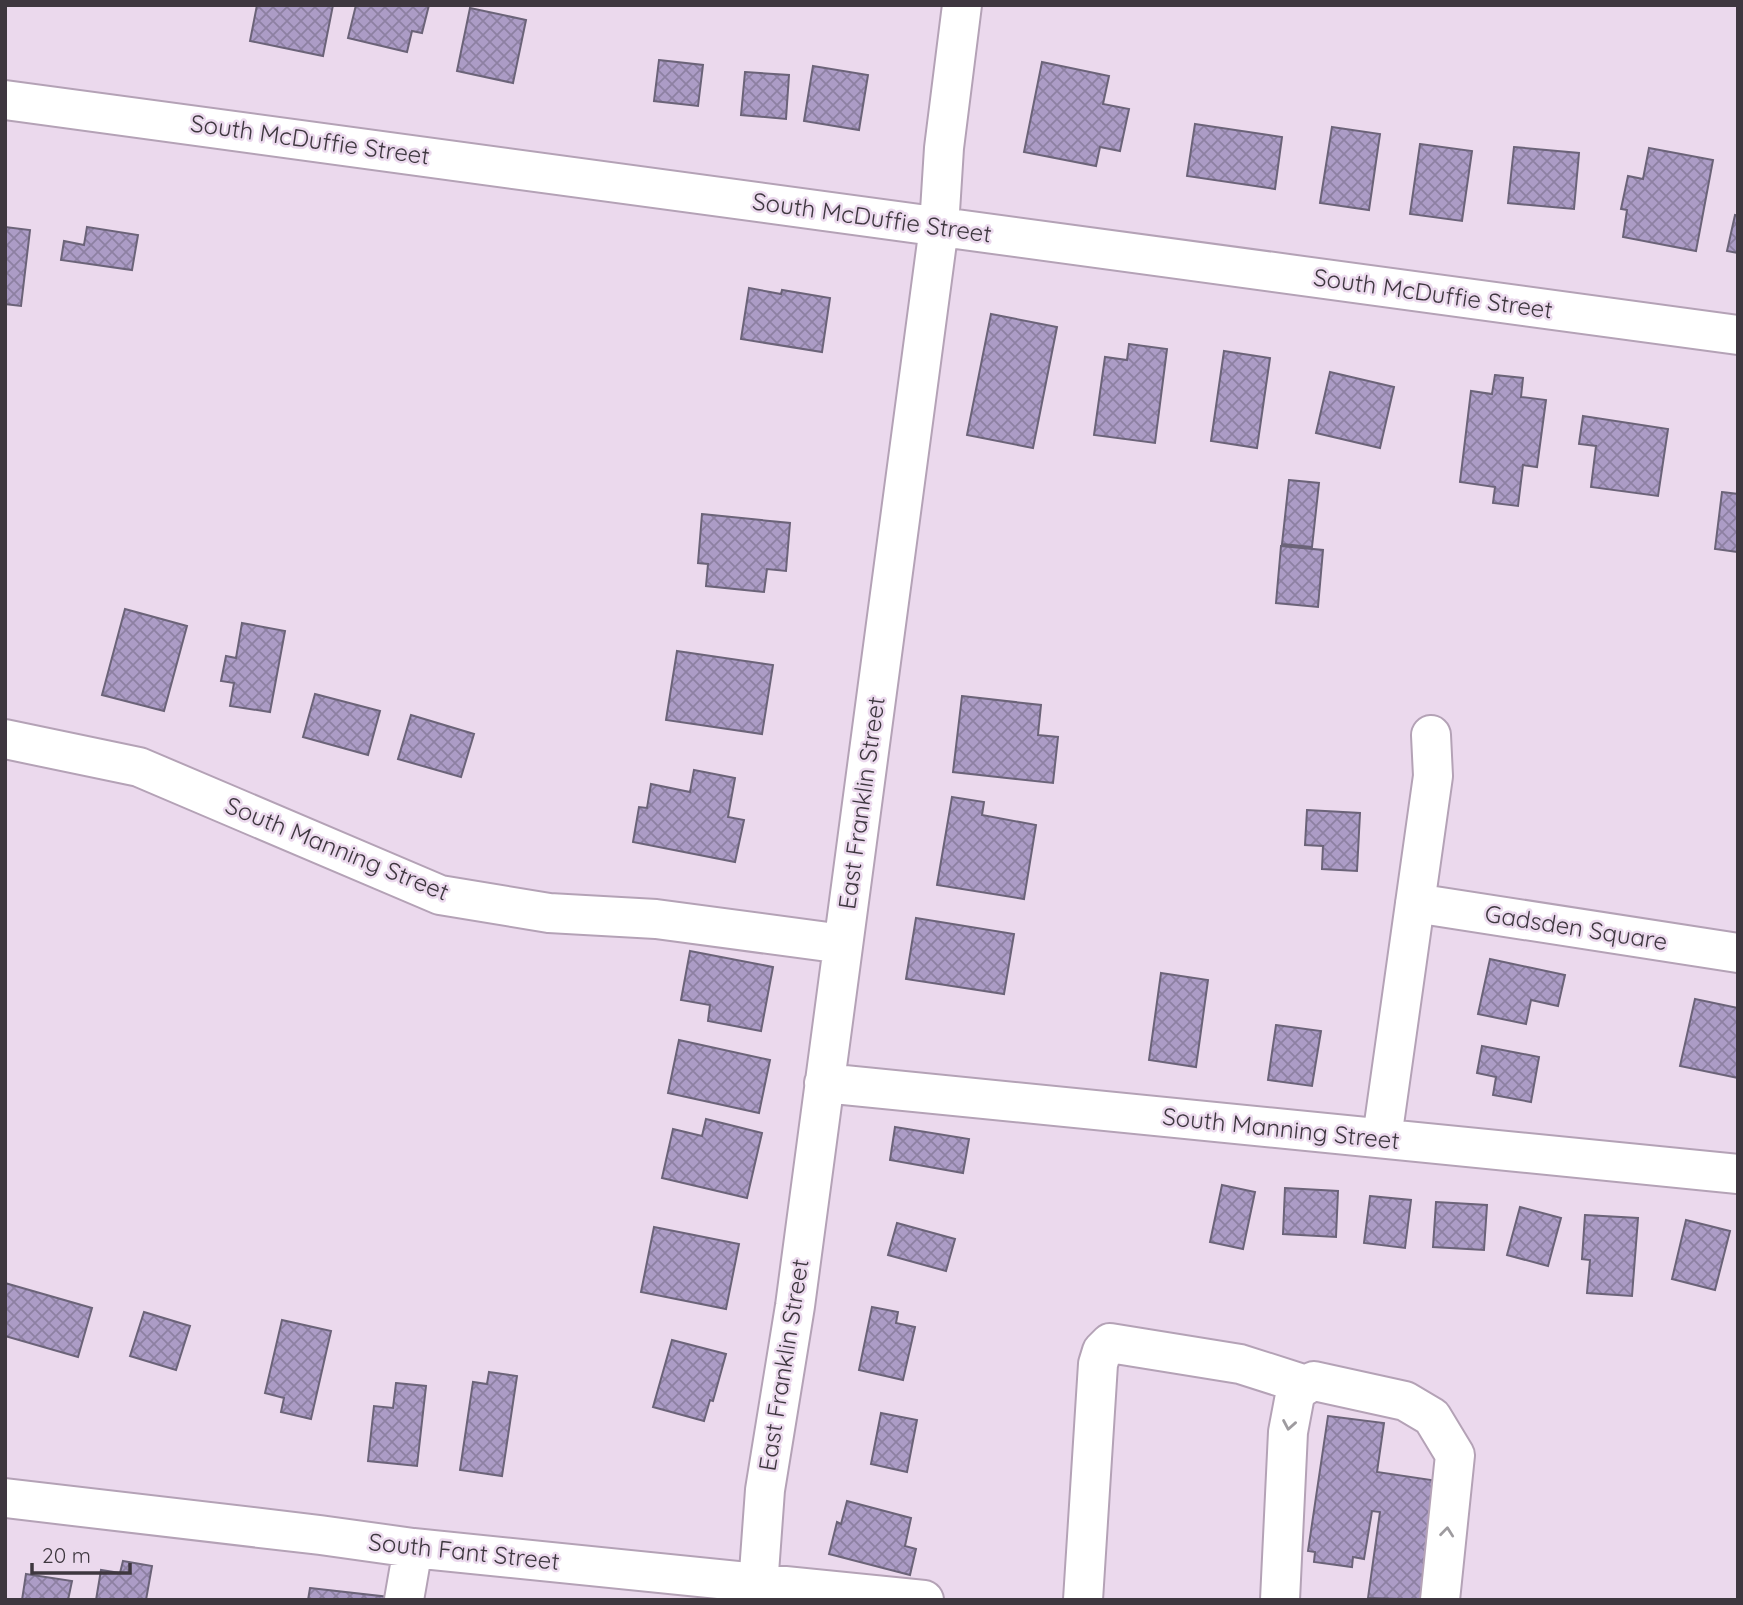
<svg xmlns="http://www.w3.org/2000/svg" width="1743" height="1605" viewBox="0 0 1743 1605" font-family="Quicksand,sans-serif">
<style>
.building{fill:url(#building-cross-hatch);stroke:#6b6378;stroke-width:2}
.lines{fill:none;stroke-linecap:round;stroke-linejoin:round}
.minor-casing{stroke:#b4a2b6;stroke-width:42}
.minor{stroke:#fff;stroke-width:38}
.oneway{stroke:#9e9b9f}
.labels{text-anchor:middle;stroke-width:5;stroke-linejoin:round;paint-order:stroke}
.street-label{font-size:24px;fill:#3e373f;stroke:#ebd9ed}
</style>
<defs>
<pattern id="building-cross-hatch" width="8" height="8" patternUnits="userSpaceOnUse" patternTransform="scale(1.75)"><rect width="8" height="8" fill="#ac9cc6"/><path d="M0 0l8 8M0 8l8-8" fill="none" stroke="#8d80a2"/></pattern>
</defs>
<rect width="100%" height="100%" fill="#ebd9ed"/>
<path class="building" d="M257,5H333L323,56L250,41Z
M356,5H429L422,33L412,31L407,52L348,38Z
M470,8L526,20L513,83L457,71Z
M659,60L703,65L698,106L654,101Z
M1042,62L1109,76L1103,104L1129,109L1120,151L1100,147L1096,166L1024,152Z
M813,66L868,75L859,130L804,121Z
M745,72L789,75L786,119L741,115Z
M1195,124L1282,137L1275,189L1187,176Z
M1332,127L1380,134L1369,210L1320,203Z
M1420,144L1472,151L1462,221L1410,214Z
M1514,147L1579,153L1574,209L1508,203Z
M1649,148L1713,160L1696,251L1623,237L1627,210L1621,209L1628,176L1643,179Z
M1735,215L1738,216V253L1727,251Z
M5,227L30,230L21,306L5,304Z
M87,227L138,235L132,270L61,260L64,241L84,245Z
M749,288L781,294L782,290L830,298L822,352L741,339Z
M991,314L1057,327L1033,448L967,435Z
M1129,344L1167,349L1155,443L1094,435L1105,357L1127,360Z
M1224,351L1270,358L1257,448L1211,441Z
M1330,372L1394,387L1380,448L1316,433Z
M1495,375L1523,378L1521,397L1546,400L1537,467L1523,465L1518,506L1493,503L1495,487L1460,482L1471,391L1492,394Z
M1583,416L1668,429L1658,496L1591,487L1596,446L1579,444Z
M1289,480L1319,483L1312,547L1282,544Z
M1722,492L1738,494V552L1715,549Z
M702,514L790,523L786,571L767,569L764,592L706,586L708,564L698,563Z
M1281,546L1323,550L1318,607L1276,603Z
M125,609L187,626L164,711L102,695Z
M242,623L285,631L270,712L230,706L234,683L221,681L226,656L236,658Z
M677,651L773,665L762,734L666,720Z
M315,694L380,711L368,755L303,737Z
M962,696L1041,705L1038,735L1058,737L1053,783L953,772Z
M411,715L474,734L461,777L398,759Z
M694,770L735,778L728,817L744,820L735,862L633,842L639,807L647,808L651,784L690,792Z
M952,797L984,802L982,815L1036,825L1024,899L937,885Z
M1307,810L1360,813L1357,871L1322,869L1323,846L1305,845Z
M916,918L1014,934L1004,994L906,979Z
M690,951L773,967L761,1031L708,1021L710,1005L681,1000Z
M1490,959L1565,975L1558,1006L1531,1000L1526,1024L1478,1014Z
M1161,973L1208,980L1196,1067L1149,1060Z
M1695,999L1738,1008V1078L1680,1066Z
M1276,1025L1321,1031L1312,1086L1268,1080Z
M679,1040L770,1060L759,1113L668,1093Z
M1482,1046L1539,1057L1531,1102L1493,1095L1496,1077L1477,1073Z
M706,1119L762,1133L747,1198L662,1178L673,1129L702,1136Z
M895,1127L969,1139L963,1173L890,1160Z
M1222,1185L1255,1192L1243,1249L1210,1242Z
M1285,1188L1338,1191L1336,1237L1283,1234Z
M1370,1196L1411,1200L1405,1248L1364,1243Z
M1436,1202L1487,1205L1484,1250L1433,1247Z
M1520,1207L1561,1218L1548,1266L1507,1255Z
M1585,1215L1638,1218L1632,1296L1587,1293L1590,1260L1582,1259Z
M1686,1220L1730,1231L1715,1290L1672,1279Z
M897,1223L955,1239L946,1271L888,1255Z
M654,1227L739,1244L726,1309L641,1292Z
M5,1283L92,1308L78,1357L5,1336Z
M872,1307L898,1312L896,1323L915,1327L903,1380L859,1370Z
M144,1312L190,1326L176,1370L130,1356Z
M282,1320L331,1331L311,1419L281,1412L284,1398L265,1393Z
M672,1340L726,1354L713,1401L710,1400L704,1421L653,1407Z
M489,1372L517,1376L502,1476L460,1470L473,1382L487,1384Z
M396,1383L426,1386L417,1466L368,1461L374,1406L393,1408Z
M881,1413L917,1420L907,1472L871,1464Z
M1328,1416L1384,1423L1377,1472L1438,1481L1430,1600L1368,1598L1380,1512L1372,1511L1364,1559L1353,1557L1352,1567L1314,1562L1315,1552L1308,1551Z
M847,1501L911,1518L905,1546L916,1549L910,1575L829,1554L837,1522L841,1524Z
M123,1561L152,1566L146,1600H96L101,1570L120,1573Z
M26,1574L72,1581L68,1600H22Z
M310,1588L389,1597V1600H308Z"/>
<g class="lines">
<g class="minor-casing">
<path id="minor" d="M5,100L1738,335
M5,739L139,767L440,895L549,913L656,919L843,944
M1415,903L1738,953
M824,1083L1738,1174
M1382,1138L1433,776L1431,735
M5,1498L320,1535L413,1548L924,1600
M404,1600L413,1548
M757,1600L765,1490L795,1306L939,227L944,148L962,5
M1083,1600L1098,1364L1102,1351L1110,1343L1240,1364L1306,1385
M1280,1600L1288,1432L1295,1395L1302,1387L1314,1381L1405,1401L1432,1417L1455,1455L1440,1600"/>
</g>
<use href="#minor" class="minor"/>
</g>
<defs><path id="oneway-chevron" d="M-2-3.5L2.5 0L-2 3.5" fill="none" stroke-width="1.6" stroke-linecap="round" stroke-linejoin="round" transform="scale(1.75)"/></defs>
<g class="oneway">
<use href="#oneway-chevron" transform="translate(1289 1425) rotate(100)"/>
<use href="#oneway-chevron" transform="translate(1447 1532) rotate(-84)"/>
</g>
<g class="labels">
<g class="street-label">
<text transform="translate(310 140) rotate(8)" y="8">South McDuffie Street</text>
<text transform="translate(872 218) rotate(8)" y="8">South McDuffie Street</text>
<text transform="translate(1433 294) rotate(8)" y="8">South McDuffie Street</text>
<text transform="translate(862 803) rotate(-82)" y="8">East Franklin Street</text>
<text transform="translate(337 849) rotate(22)" y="8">South Manning Street</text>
<text transform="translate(1576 928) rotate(9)" y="8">Gadsden Square</text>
<text transform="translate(1281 1129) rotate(6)" y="8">South Manning Street</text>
<text transform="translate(784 1365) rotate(-81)" y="8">East Franklin Street</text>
<text transform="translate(464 1552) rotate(6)" y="8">South Fant Street</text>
</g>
</g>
<rect width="1743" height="1605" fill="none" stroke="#3e373f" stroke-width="14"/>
<path d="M32 1563v10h98v-10" fill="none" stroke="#3e373f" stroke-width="3.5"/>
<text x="42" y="1563" font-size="21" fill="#3e373f" stroke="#ebd9ed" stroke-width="5" paint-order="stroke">20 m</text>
</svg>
